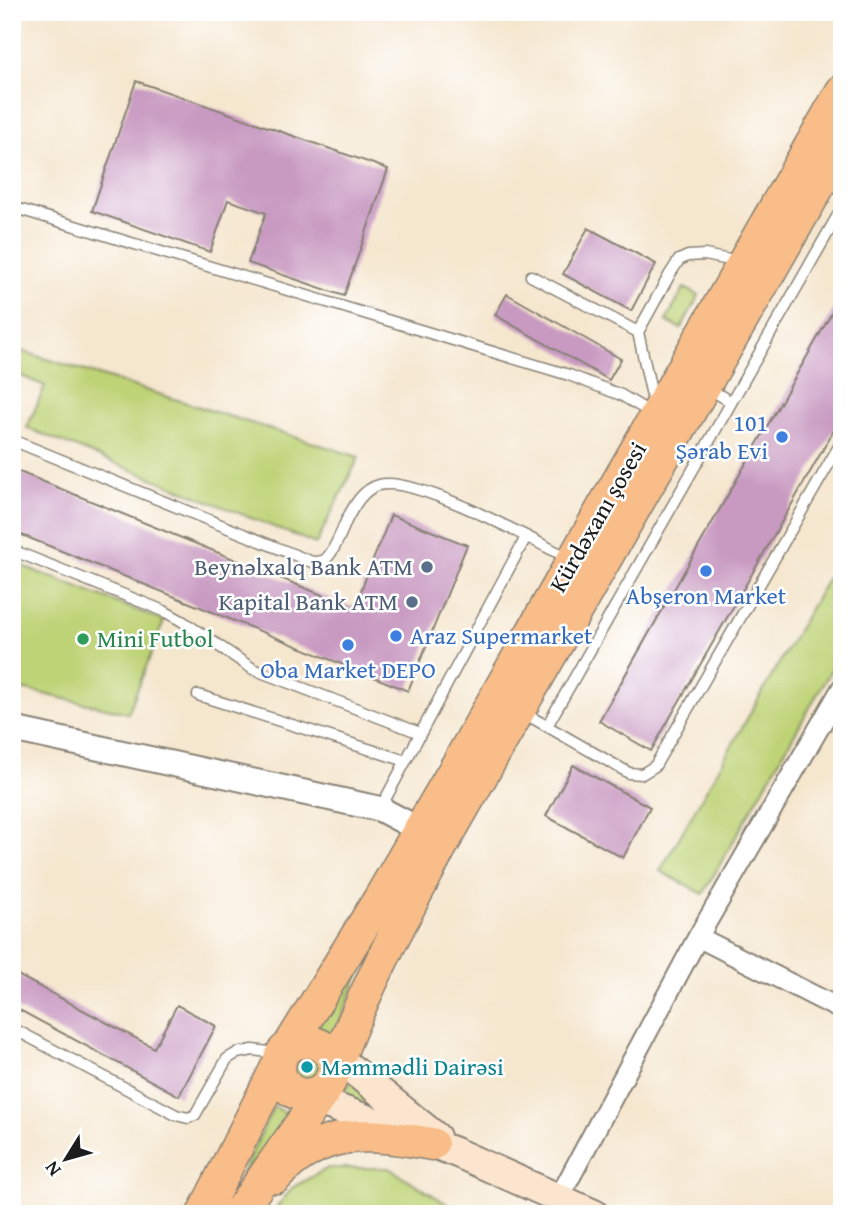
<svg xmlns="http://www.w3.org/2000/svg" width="854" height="1226" viewBox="0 0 854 1226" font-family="'Gentium Book Plus',serif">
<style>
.green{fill:#bed376;stroke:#6d7849;stroke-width:2}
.building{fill:#c899c1}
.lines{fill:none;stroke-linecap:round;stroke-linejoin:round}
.service-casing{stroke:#888175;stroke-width:13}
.minor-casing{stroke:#888175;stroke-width:23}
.tertiary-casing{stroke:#888175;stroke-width:28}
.secondary-casing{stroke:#888175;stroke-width:32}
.primary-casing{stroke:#888175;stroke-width:35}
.service{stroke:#fff;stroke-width:10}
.minor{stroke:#fff;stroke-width:19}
.tertiary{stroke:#fff;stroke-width:24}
.secondary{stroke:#fce5cf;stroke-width:28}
.primary{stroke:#f8bd88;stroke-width:32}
.shop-dot{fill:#3f7fe0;stroke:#fff;stroke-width:2.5}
.service-dot{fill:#5c6f8a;stroke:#fff;stroke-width:2.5}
.leisure-dot{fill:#2e9e5b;stroke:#fff;stroke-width:2.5}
.culture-dot{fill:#0f9aa8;stroke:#fff;stroke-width:2.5}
.labels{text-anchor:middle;stroke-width:5;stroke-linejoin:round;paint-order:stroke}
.shop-label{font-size:24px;fill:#366cbe;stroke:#fff}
.street-label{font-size:24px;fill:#1c1c1c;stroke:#fff}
.service-label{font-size:24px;fill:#4e5e75;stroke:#fff;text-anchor:end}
.leisure-label{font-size:24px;fill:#27864d;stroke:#fff;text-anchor:start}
.culture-label{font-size:24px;fill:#0d838f;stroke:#fff;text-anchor:start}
</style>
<rect width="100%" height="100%" fill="#fff"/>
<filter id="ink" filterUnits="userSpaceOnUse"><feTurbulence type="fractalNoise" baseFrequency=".0143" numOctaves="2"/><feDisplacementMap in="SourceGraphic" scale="14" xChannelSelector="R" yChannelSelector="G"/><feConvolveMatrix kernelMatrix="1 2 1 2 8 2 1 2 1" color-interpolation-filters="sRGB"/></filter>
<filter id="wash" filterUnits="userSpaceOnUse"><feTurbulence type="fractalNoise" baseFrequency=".00686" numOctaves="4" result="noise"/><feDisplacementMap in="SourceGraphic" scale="28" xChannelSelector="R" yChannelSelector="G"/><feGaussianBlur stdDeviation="1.57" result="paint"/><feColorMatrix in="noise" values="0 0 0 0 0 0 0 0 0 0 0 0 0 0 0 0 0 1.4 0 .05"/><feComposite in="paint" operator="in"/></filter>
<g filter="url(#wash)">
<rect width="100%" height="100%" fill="#f5e6ce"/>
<path class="green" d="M684,288L699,295L681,329L666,321Z
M12,348L359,457L316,544L27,428L45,386L12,372Z
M842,553V651L703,894L660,871Z
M12,562L164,621L128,713L12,687Z
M368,951L334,1036L317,1027Z
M309,1054L319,1063L317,1075C303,1084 290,1073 297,1058Z
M351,1081L402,1122L341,1098Z
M274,1106L290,1116L237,1184Z
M328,1168H389L457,1210L455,1214H271L293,1187Z"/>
<g id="blocks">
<path class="building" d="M136,81L388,169L344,296L248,263L266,213L228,200L210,252L92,211Z
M588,228L656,264L631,311L563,274Z
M507,294L621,359L609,380L495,315Z
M842,295V416L651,751L599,721Z
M12,469L354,608L391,515L467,545L408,691L12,531Z
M573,765L650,807L623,858L546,816Z
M12,972L154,1048L177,1005L216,1026L179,1096L12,1006Z"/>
</g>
</g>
<g filter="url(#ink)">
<use href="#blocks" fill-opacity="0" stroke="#888175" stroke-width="2"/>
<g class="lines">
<g class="service-casing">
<path id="service" d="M12,207L569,375L621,395L653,414
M531,276L638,332
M708,388L731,402
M654,405L638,332L670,274L679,260L688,256L705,255L739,262
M12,440L312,562C314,562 322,561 323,561C333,556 342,530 347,519C354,506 363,489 379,485C415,475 533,540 568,558
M12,550L164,611L182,621L253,669L420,733
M198,695L406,761
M522,712L629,773L642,774L655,766L842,441
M547,726L842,208
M380,809L526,537
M12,1028L176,1115L188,1118L195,1115L227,1059L237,1053L253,1050L276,1053"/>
</g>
<g class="minor-casing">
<path id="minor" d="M698,937L842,1010
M559,1198L698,937L842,688"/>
</g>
<g class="tertiary-casing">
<path id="tertiary" d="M12,729L380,809L420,830"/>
</g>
<g class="secondary-casing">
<path id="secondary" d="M323,1046L436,1137
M297,1093L455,1152L594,1214"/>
</g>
<g class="primary-casing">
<path id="primary" d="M288,1048L380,898L456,767L573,560L842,91
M331,1078C361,996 402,919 443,843L842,145
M276,1177C323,1126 370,1133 432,1144
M203,1214L280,1061
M238,1214L328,1085C357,1034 268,1026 280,1074C286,1098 312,1100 328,1085"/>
</g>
<use href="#service" class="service"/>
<use href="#minor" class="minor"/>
<use href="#tertiary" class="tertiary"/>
<use href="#secondary" class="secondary"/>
<use href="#primary" class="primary"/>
</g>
</g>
<g class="shop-dot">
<circle cx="782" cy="437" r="7"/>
<circle cx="706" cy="571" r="7"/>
<circle cx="396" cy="636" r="7"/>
<circle cx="348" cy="645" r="7"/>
</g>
<g class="service-dot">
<circle cx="427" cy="567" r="7"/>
<circle cx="412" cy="602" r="7"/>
</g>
<circle class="leisure-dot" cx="83" cy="639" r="7"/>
<circle class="culture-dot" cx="307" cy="1067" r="7"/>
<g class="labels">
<g class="shop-label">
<text x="768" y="431" text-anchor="end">101<tspan x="768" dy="28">Şərab Evi</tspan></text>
<text x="706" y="604">Abşeron Market</text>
<text x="410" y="644" text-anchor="start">Araz Supermarket</text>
<text x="348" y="678">Oba Market DEPO</text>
</g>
<g class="street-label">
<text transform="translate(598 517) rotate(-60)" y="8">Kürdəxanı şosesi</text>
</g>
<g class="service-label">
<text x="413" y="575">Beynəlxalq Bank ATM</text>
<text x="398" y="610">Kapital Bank ATM</text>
</g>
<g class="leisure-label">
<text x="97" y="647">Mini Futbol</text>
</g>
<g class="culture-label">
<text x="321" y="1075">Məmmədli Dairəsi</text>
</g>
</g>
<rect width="854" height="1226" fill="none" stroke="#fff" stroke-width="42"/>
<g transform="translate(66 1159) rotate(233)" stroke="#ffffff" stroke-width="5" paint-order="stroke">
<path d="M0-5L12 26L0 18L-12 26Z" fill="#1c1c1c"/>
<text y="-10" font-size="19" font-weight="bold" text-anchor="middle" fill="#1c1c1c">N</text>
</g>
</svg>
